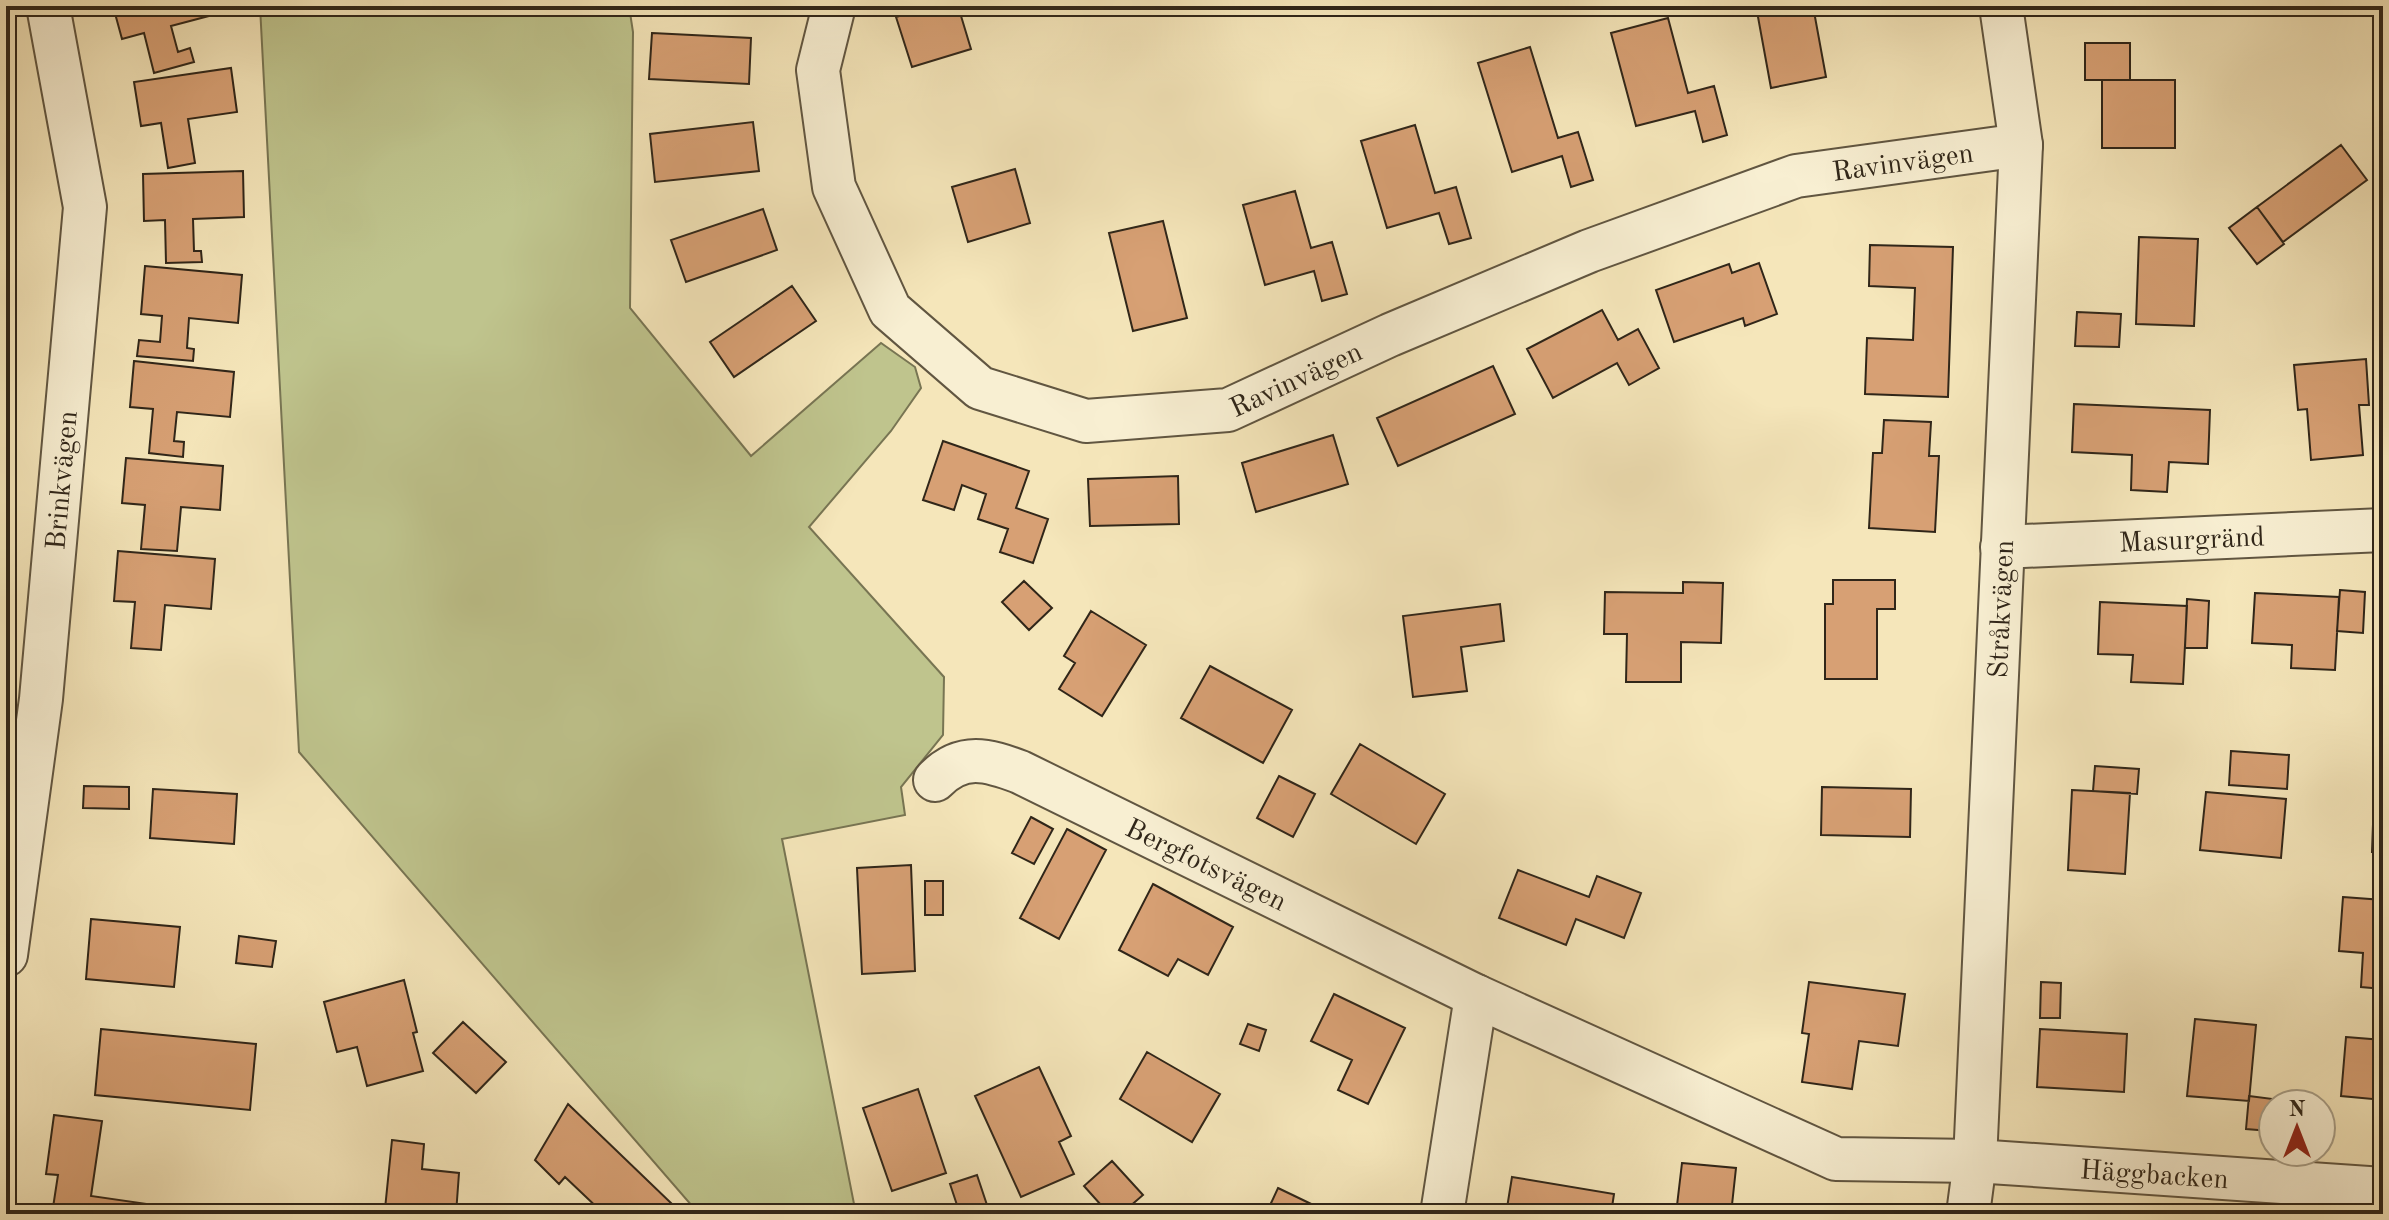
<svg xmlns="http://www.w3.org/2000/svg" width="2389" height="1220" viewBox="0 0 2389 1220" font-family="'Old Standard TT',serif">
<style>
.green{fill:#bfc48d;stroke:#787553;stroke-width:2}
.building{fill:#d7a074;stroke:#302619;stroke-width:2}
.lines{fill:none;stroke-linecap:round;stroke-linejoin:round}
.minor-casing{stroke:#615641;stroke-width:46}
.minor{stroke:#f8efd2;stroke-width:42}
.labels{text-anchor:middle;stroke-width:6;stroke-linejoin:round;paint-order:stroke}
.street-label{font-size:28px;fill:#302619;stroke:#f8efd2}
</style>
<rect width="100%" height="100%" fill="#f5e6ba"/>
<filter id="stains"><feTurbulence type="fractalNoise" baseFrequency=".0025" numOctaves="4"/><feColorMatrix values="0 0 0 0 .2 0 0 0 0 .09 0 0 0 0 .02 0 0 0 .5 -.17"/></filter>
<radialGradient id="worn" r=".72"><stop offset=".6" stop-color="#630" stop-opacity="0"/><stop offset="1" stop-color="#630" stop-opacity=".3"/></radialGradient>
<path class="green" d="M260,6H629L633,32L630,308L751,456L881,343L915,367L921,388L891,431L809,527L944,677L943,735L901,787L905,815L782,839L856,1214H699L299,752Z"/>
<path class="building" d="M113,6H222L224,12L171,26L178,52L190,48L194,62L154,73L144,33L122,39Z
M932,6H958L971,49L912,67L896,17Z
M1756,6H1813L1826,77L1771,88Z
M1668,18L1688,93L1714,86L1727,135L1703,142L1695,111L1636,126L1611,33Z
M652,33L751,38L749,84L649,79Z
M2085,43H2130V80H2085Z
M1530,47L1558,138L1578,132L1593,180L1571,187L1562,156L1512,172L1478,63Z
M231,68L237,112L188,119L195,163L168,168L161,123L141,126L134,82Z
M2102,80H2175V148H2102Z
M753,122L759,171L655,182L650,134Z
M1415,125L1435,193L1456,187L1471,238L1449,244L1439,213L1387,228L1361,141Z
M2341,145L2367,180L2283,242L2257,207Z
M1015,169L1030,223L968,242L952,187Z
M243,171L244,217L193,219L194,251H201L202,262L166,263L165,220L144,221L143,174Z
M1295,191L1311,248L1332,242L1347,294L1322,301L1314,271L1265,285L1243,205Z
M2257,207L2284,244L2257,264L2229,228Z
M763,209L777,250L686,282L671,240Z
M1163,221L1187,318L1133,331L1109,233Z
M2139,237L2198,239L2194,326L2136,324Z
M1870,245L1953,247L1948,397L1865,394L1867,338L1913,340L1915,288L1869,286Z
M1759,263L1777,314L1745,326L1743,318L1674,342L1656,290L1729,264L1732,273Z
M145,266L242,275L238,323L189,318L187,348L194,349L193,361L137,356L139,340L160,342L162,316L141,314Z
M792,286L816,321L734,377L710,342Z
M1602,310L1618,340L1638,329L1659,368L1629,385L1617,363L1553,398L1527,349Z
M2077,312L2121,314L2119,347L2075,346Z
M2366,359L2369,405H2359L2363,455L2311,460L2307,409L2298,410L2294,365Z
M134,361L234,372L230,417L177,412L174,441L184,442L183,457L149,453L153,409L130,407Z
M1493,366L1515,414L1398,466L1377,418Z
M2074,404L2210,410L2208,464L2169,462L2167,492L2131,490L2132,455L2072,452Z
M1884,420L1931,422L1929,456H1939L1935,532L1869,528L1873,453H1882Z
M2383,431V477L2379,478L2376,432Z
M1333,435L1348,484L1256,512L1242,463Z
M943,441L1029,471L1016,508L1048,519L1033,563L1000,552L1008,529L978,519L986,494L962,485L954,510L923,500Z
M126,458L223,466L220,510L181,507L177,551L141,549L145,505L122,503Z
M1178,476L1179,524L1090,526L1088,479Z
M118,551L215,559L211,609L165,605L161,650L131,648L135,602L114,601Z
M1833,580H1895V609H1877V679H1825V604H1833Z
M1024,581L1052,608L1029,630L1002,602Z
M1683,582L1723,583L1721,643L1681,642V682H1626L1627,634H1604L1605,592L1683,593Z
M2340,590L2365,592L2363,633L2337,631Z
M2255,593L2339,597L2335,670L2291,668L2292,645L2252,643Z
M2187,599L2209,601L2207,648H2185Z
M2100,602L2187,606L2183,684L2131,682L2133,655L2098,654Z
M1500,604L1504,641L1461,647L1467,691L1413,697L1403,616Z
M1091,611L1146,645L1102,716L1059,689L1075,663L1064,656Z
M1210,666L1292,710L1263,763L1181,718Z
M1360,744L1445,794L1416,844L1331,794Z
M2231,751L2289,755L2287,789L2229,785Z
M2095,766L2139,769L2137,794L2093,791Z
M2375,769L2383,770V852H2372Z
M1279,776L1315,794L1293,837L1257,818Z
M84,786L129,787V809L83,808Z
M1822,787L1911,789L1910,837L1821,835Z
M153,789L237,794L234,844L150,838Z
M2072,790L2130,793L2125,874L2068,870Z
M2206,792L2286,799L2281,858L2200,850Z
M1031,817L1053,829L1034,864L1012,853Z
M1067,829L1106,850L1059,939L1020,918Z
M911,865L915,971L862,974L857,868Z
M1518,870L1589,897L1597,876L1641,893L1624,938L1576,919L1566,945L1499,918Z
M925,881H943V915H925Z
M1153,884L1233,927L1208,975L1178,959L1168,976L1119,950Z
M2343,897L2383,900V989L2361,987L2363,953L2339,951Z
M91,919L180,927L174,987L86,979Z
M239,936L276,941L272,967L236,963Z
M404,980L417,1032L413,1033L423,1071L367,1086L357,1047L337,1052L324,1002Z
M1809,982L1905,994L1898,1046L1859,1041L1852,1089L1802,1082L1809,1034L1802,1033Z
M2041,982L2061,983L2060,1018H2040Z
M1334,994L1405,1028L1368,1104L1338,1090L1352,1060L1311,1041Z
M2195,1019L2256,1025L2249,1101L2187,1096Z
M463,1022L506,1062L476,1093L433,1053Z
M1248,1024L1266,1030L1259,1051L1240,1044Z
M101,1029L256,1044L250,1110L95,1095Z
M2040,1029L2127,1034L2124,1092L2037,1087Z
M2346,1037L2383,1040V1100L2341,1096Z
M1147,1052L1220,1094L1192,1142L1120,1099Z
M1039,1067L1071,1136L1059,1142L1074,1174L1021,1197L975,1096Z
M918,1089L946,1173L892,1191L863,1108Z
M2249,1096L2273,1099L2270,1131L2246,1129Z
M568,1104L672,1204L662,1214H604L565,1177L559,1184L535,1160Z
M54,1115L102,1121L91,1196L168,1207L167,1214H52L58,1175L46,1174Z
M392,1140L424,1144L422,1169L459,1173L456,1214L385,1209Z
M1112,1161L1143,1195L1121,1214H1109L1084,1186Z
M1682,1163L1736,1168L1731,1214H1676Z
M977,1175L990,1214H960L950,1184Z
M1512,1177L1614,1194L1611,1214H1506Z
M1278,1188L1332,1214H1266Z"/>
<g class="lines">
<g class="minor-casing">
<g id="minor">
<path id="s1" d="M834,6L818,70L834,187L890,310L980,388L1086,421L1228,410L1390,335L1589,251L1796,176L2021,145"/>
<path id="s2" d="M2002,547L2383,530"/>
<path id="s3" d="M935,780C962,752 988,760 1020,772L1476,996L1836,1159L1975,1161L2383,1189"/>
<path id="s4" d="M6,955L41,699L85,207L48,6"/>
<path d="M1442,1214L1476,996"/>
<path id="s5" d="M1968,1214L1975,1161L2021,145L2001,6"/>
</g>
</g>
<use href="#minor" class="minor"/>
</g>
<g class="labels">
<g class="street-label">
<text dy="10" stroke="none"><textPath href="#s1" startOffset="1414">Ravinvägen</textPath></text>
<text dy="10" stroke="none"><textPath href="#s1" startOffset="766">Ravinvägen</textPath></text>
<text dy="10" stroke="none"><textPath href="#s4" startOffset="478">Brinkvägen</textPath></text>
<text dy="10" stroke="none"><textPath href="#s2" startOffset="190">Masurgränd</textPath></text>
<text dy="10" stroke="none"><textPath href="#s5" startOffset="606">Stråkvägen</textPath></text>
<text dy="10" stroke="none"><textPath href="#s3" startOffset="300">Bergfotsvägen</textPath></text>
<text dy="10" stroke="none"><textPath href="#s3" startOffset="1314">Häggbacken</textPath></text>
</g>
</g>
<rect width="2389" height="1220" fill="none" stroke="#f5e6ba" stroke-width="32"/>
<rect x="8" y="8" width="2373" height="1204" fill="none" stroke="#302619" stroke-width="4"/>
<rect x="16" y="16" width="2357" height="1188" fill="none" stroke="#302619" stroke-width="2"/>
<g transform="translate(2297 1128)"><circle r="38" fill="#f8efd2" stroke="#a89f88" stroke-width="2"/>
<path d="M0-6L14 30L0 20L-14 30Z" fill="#8f2418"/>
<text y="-12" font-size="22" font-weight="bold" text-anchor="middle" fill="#302619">N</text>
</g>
<rect width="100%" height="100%" filter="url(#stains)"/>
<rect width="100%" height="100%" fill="url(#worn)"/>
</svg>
